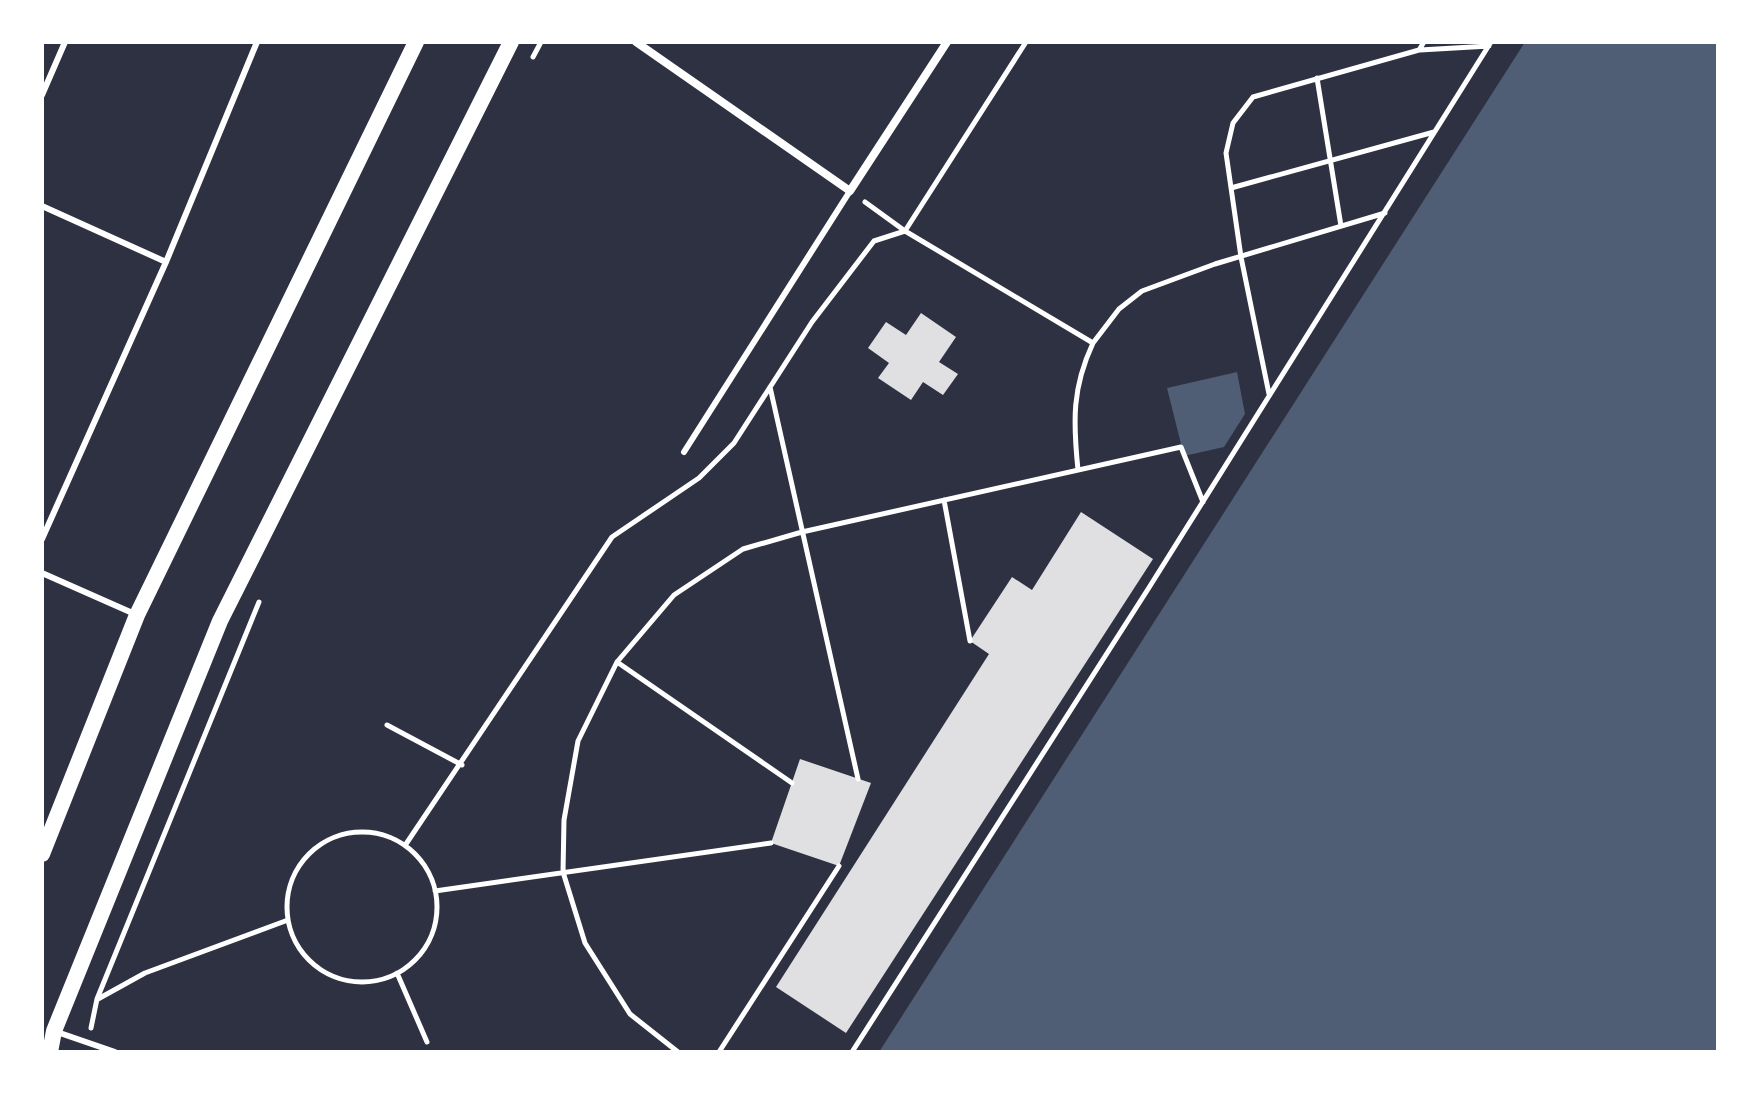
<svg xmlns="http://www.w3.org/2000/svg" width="1760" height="1094" viewBox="0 0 1760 1094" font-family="'Fira Sans Condensed',sans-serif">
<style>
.water{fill:#4f5d75}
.building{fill:#e0e0e3}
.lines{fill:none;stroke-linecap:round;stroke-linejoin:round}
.path{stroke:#fff;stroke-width:5}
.service{stroke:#fff;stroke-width:6}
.minor{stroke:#fff;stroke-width:8}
.secondary{stroke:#fff;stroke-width:16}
</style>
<rect width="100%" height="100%" fill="#2d3142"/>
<path class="water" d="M1525,42H1718V1052H879Z
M1237,372L1245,414L1224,447L1184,456L1167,388Z"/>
<path class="building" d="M921,313L956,337L939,362L958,374L943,395L923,382L911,400L878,378L889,363L868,348L886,322L906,335Z
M1081,512L1153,559L846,1033L776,987L989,654L970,641L1012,577L1032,590Z
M800,759L871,783L839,866L771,843Z"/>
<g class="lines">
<path class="path" d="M1420,50L1489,46
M533,57L541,42
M1317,78L1341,226
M1231,188L1434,132
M865,202L905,231L1093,343C1072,388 1073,421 1078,470
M1093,343L1119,309L1142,291L1215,264L1385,213
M770,387L858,779
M1269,394L1241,257L1226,153L1233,123L1253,97L1419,50L1424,42
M944,500L970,641
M617,662L792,783
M387,725L462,765
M287 907a75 75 0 1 1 150 0a75 75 0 1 1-150 0Z
M406,844L612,537L699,478L734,443L812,322L874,241L905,231L1026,42
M435,891L771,843
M397,973L427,1042
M98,999L145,973L288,920
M91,1028L97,999L259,602
M678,1052L630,1014L585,943L563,872L564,820L578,741L617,662L674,595L743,549L802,532L1181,447L1203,502
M719,1052L839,866
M852,1052L1150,586L1491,42"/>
<path class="service" d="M42,95L65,42
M42,206L166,262
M684,452L850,191
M42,539L166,262L257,42
M42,573L137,615
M57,1032L115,1052"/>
<path class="minor" d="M636,42L850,191L947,42"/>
<path class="secondary" d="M42,854L137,615L416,42
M50,1052L54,1031L220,621L511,42"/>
</g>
<rect width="1760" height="1094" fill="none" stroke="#ffffff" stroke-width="88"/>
</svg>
